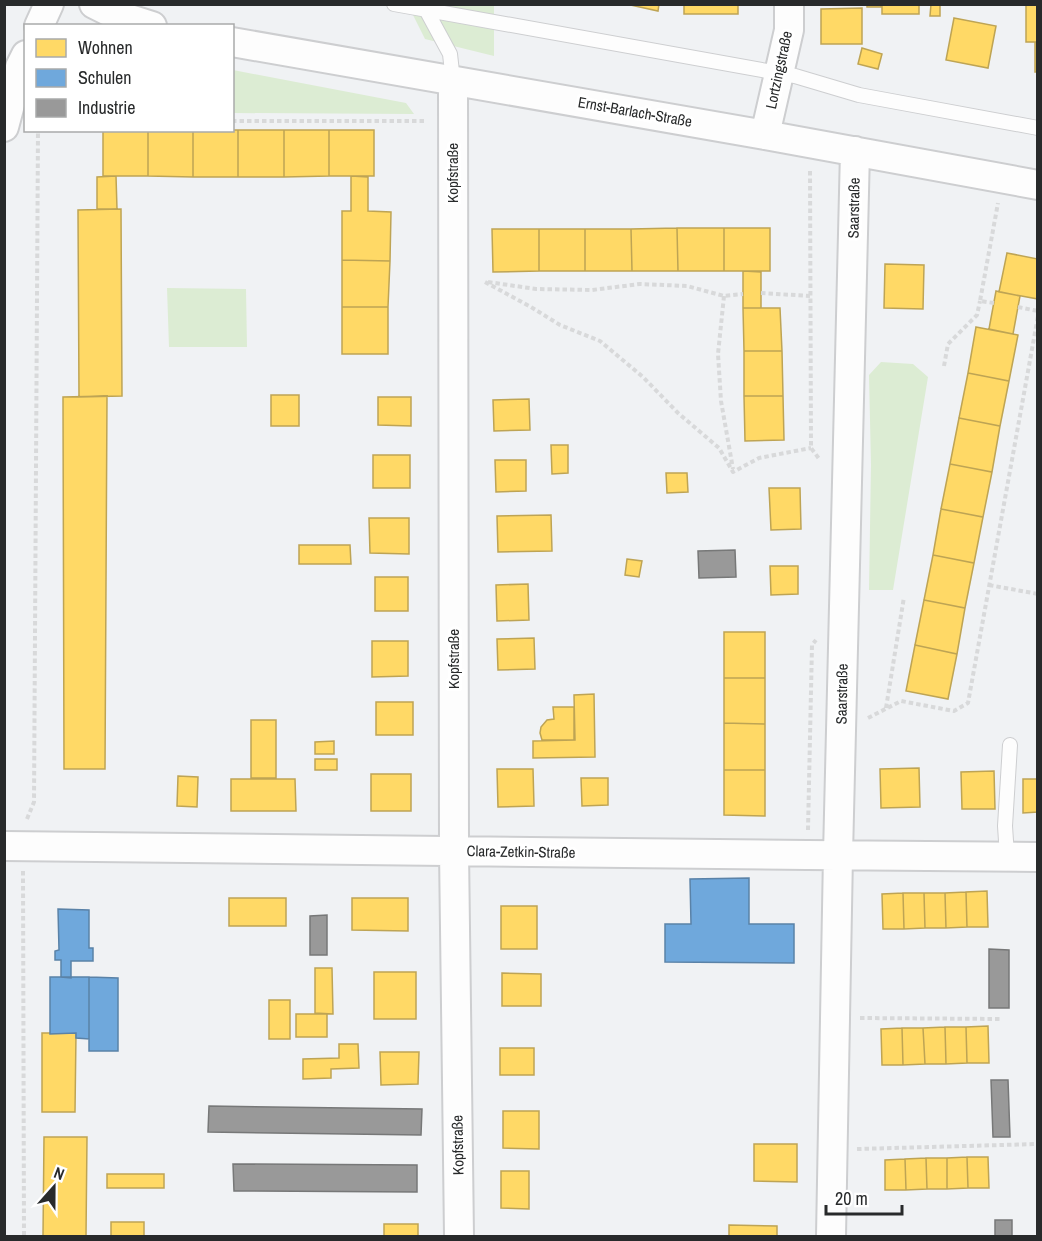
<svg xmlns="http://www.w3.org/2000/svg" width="1042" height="1241" viewBox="0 0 1042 1241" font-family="'Archivo Narrow',sans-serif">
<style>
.green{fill:#dcecd3}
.homes{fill:#ffd966;stroke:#bea454;stroke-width:1.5}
.schools{fill:#6fa8dc;stroke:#5a82a7;stroke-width:1.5}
.industry{fill:#999;stroke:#777878;stroke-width:1.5}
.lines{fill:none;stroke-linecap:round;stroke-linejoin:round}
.lane-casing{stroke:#cdced0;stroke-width:16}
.street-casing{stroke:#cdced0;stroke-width:32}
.path{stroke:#d8d9da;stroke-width:4;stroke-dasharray:4.5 3;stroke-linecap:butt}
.lane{stroke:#fdfdfd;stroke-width:14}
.street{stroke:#fdfdfd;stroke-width:28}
.labels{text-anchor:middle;stroke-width:6;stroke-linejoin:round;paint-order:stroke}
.street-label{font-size:15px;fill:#282a2b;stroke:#fff}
</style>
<rect width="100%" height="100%" fill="#f0f2f4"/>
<path class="green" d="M408,5H494V56L425,39Z
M233,70L406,103L414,114L233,113Z
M167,288L246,289L247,347H169Z
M881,362L913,364L928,377L893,590H869L871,465L869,375Z"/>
<path class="homes" d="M626,4H659L658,11Z
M684,4H738V14H684Z
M867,4H881V7H867Z
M882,4H919V14H882Z
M931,4H940V16H930Z
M1026,4H1038V42H1026Z
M862,8V44H821V9Z
M954,18L996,26L988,68L946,60Z
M1035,42H1038V72H1035Z
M862,48L882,54L878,69L858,64Z
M103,130H148V176H103Z
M148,130H193V177L148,176Z
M193,130H238V177H193Z
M238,130H284V177H238Z
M284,130H329V176L284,177Z
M329,130H374V176H329Z
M116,176L117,209H97V177Z
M351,176L368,177V211L391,212L390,261L342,260V211H351Z
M121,209L122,396L79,397L78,210Z
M677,228H724V271H678Z
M677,228L678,271H632L631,229Z
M724,228H770V271H724Z
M492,229H539V271L493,272Z
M539,229H585V271H539Z
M585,229H631L632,271H585Z
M1007,253L1038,259V299L999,292Z
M342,260L390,261L388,307H342Z
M885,264L924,265L923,309L884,308Z
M743,271L761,272V308H743Z
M996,291L1020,296L1013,334L989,329Z
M342,307H388V354H342Z
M743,308H780L782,351H744Z
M976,327L1018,335L1009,381L968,373Z
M744,351H782L783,396H744Z
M968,373L1009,381L1000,426L959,418Z
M271,395H299V426H271Z
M107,396L105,769H64L63,397Z
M744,396H783L784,440L745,441Z
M378,397H411V426L378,425Z
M529,399L530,430L494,431L493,400Z
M959,418L1000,426L992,472L950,464Z
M551,445H568V473L552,474Z
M373,455H410V488H373Z
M495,460H526V491L496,492Z
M950,464L992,472L983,517L941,509Z
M666,473H687L688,492L667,493Z
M769,488H800L801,529L771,530Z
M941,509L983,517L974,563L933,555Z
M551,515L552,551L498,552L497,516Z
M369,518H409V554L370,553Z
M299,545H350L351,564H299Z
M933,555L974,563L965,608L924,600Z
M627,559L642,561L639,577L625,575Z
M770,566H798V594L771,595Z
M375,577H408V611H375Z
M528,584L529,620L497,621L496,585Z
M924,600L965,608L957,654L915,645Z
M724,632H765V678H724Z
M534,638L535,669L498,670L497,639Z
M372,641H408V676L372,677Z
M915,645L957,654L948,699L906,691Z
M724,678H765V724L724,723Z
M594,694L595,757L533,758V741L575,740L574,695Z
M376,702H413V735H376Z
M553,707H574V740H542L540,733L541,727L547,720L554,719Z
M251,720H276V778H251Z
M724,723L765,724V770H724Z
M334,741V754H315V742Z
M315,759H337V770H315Z
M919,768L920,807L881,808L880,769Z
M497,769H533L534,806L498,807Z
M724,770H765V816L724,815Z
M994,771L995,809H962L961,772Z
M371,774H411V811H371Z
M178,776L198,777L197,807L177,806Z
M581,778H608V805L582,806Z
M231,779H295L296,811H231Z
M1023,779H1038V812L1023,813Z
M987,891L988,927H967L966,892Z
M966,892L967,927L946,928L945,893Z
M903,893L904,929H883L882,894Z
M903,893H924L925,928L904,929Z
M924,893H945L946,928H925Z
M229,898H286V926H229Z
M352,898H408V931L352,930Z
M501,906H537V949H501Z
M315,968H332L333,1014L315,1013Z
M374,972H416V1019H374Z
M502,973L541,974V1006H502Z
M269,1000H290V1039H269Z
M296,1014H327V1037H296Z
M988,1026L989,1063H967L966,1027Z
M945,1027L946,1064H925L923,1028Z
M945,1027H966L967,1063L946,1064Z
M902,1028L903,1065H882L881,1029Z
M902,1028H923L925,1064L903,1065Z
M42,1033H76L75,1112H42Z
M339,1044H358L359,1068L331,1069V1078L303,1079V1059L339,1058Z
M500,1048H534V1075H500Z
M380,1052H419L418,1084L381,1085Z
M503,1111H539V1149L503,1148Z
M44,1137H87L86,1236H43Z
M754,1144H797V1182L754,1181Z
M967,1157L968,1188L947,1189V1158Z
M967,1157H988L989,1188H968Z
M926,1158L927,1189L906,1190L905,1159Z
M926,1158H947V1189H927Z
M905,1159L906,1190H885V1160Z
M501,1171H529V1209L501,1208Z
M107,1174H164V1188H107Z
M111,1222H144V1236H111Z
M384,1224H418V1236H384Z
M729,1225L777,1226V1236H729Z"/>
<path class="schools" d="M749,878V924H794V963L665,962V924H691L690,879Z
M58,909L89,910V948H93V961H71V978L61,977V960H55V951L59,950Z
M50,977H89V1039L76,1038V1033L50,1034Z
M89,977L118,978V1051H89Z"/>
<path class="industry" d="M735,550L736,577L699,578L698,551Z
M327,915V955H310V916Z
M989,949L1009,950V1008H989Z
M991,1080H1008L1010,1137H993Z
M209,1106L422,1109L421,1135L208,1132Z
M233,1164L417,1165V1192L234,1191Z
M995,1220H1012V1236H995Z"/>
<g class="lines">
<g class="lane-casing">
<path id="lane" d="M394,4L795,76L859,95L1038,128
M424,6L450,54L453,81
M1007,856L1005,826L1010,745"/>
</g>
<g class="street-casing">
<path id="street" d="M94,4L114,14L152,26
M39,26L49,4
M232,42L765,135L1038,185
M453,81L454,851L459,1236
M4,127L20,67L26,55
M765,135L789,30V4
M4,846L807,855L1038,857
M831,1236L838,855L855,151"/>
</g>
<path class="path" d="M232,121H427
M810,171L811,448L820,460
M485,282L531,307L560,325L600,341L643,377L678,413L719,448L733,472L759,458L811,448
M488,282L536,289L592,290L640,284L687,286L724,296L743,294
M761,293L810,296
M724,296L718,354L721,401L733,469
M994,303L980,301L998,203
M1018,307L1038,311
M944,366L948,344L977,315L980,301
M989,585L1038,594
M886,708L904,597
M868,718L901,701L954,711L968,703L1038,316
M27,819L34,802L38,130
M808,830L812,645L816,640
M23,871L24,1236
M860,1018L1001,1019
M857,1149L1038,1144"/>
<use href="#lane" class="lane"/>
<use href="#street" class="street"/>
</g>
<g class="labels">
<g class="street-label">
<text transform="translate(779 70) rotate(-78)" y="5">Lortzingstraße</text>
<text transform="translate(635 112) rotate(10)" y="5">Ernst-Barlach-Straße</text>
<text transform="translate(453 173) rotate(-90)" y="5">Kopfstraße</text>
<text transform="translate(854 208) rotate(-89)" y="5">Saarstraße</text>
<text transform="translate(454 659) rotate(-90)" y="5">Kopfstraße</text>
<text transform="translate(842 694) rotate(-89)" y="5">Saarstraße</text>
<text transform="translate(521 852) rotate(1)" y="5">Clara-Zetkin-Straße</text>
<text transform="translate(458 1145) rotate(-91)" y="5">Kopfstraße</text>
</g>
</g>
<rect width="1042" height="1241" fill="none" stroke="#282a2b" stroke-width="12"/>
<rect x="24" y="24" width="210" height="108" fill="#ffffff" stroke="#a9aaaa" stroke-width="1.5"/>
<rect x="36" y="39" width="30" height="18" fill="#ffd966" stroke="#a9aaaa" stroke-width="1.5"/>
<text x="78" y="54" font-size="18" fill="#282a2b">Wohnen</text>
<rect x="36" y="69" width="30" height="18" fill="#6fa8dc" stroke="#a9aaaa" stroke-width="1.5"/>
<text x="78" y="84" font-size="18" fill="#282a2b">Schulen</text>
<rect x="36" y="99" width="30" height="18" fill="#999999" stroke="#a9aaaa" stroke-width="1.5"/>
<text x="78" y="114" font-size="18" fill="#282a2b">Industrie</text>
<g transform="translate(54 1187) rotate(21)" stroke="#ffffff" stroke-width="4.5" paint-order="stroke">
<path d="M0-4.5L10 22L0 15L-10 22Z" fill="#282a2b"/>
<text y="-9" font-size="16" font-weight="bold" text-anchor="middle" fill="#282a2b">N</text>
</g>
<path d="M826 1205v9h76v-9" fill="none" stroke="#282a2b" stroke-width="3"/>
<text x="835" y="1205" font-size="18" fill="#282a2b" stroke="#ffffff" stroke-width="4.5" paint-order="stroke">20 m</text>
</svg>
